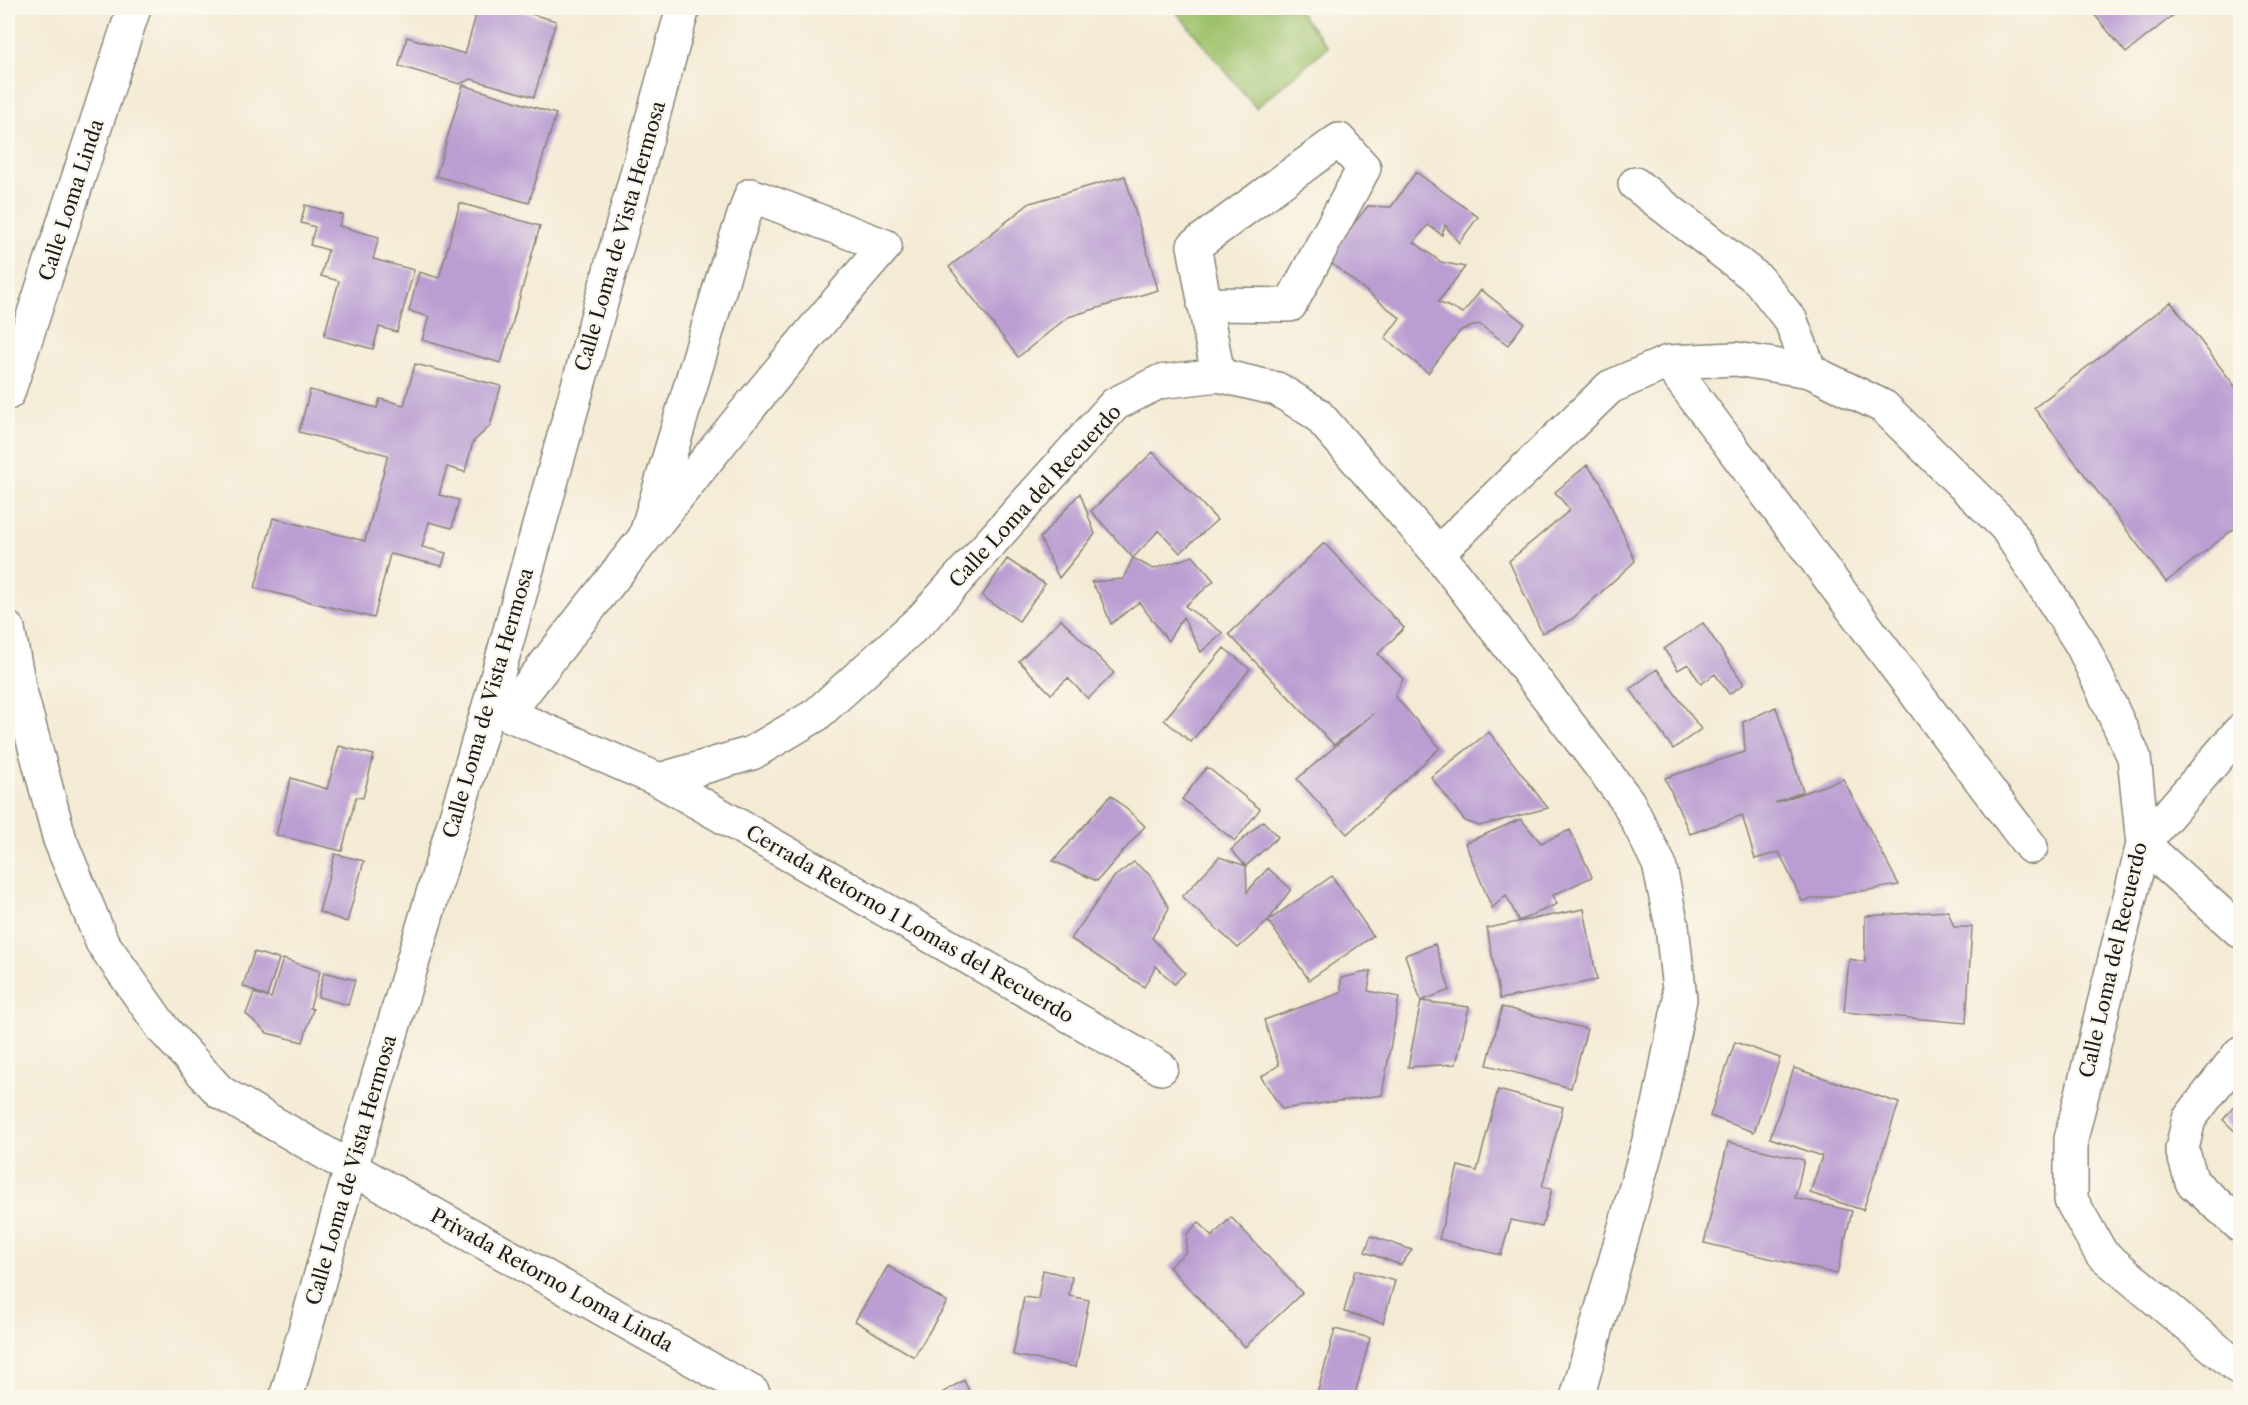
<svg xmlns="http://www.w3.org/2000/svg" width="2248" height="1405" viewBox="0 0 2248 1405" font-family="'Libre Caslon Text',serif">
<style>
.grass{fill:#9dc16a;stroke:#5c6e43;stroke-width:1.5}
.building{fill:#ba9dd2}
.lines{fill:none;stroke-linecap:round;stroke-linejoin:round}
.minor-casing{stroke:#888478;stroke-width:36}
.minor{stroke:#fff;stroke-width:33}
.labels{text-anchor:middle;stroke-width:4.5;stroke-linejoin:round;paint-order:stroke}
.street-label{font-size:20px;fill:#1c1c1c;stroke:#fbf7ec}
</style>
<rect width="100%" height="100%" fill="#fbf7ec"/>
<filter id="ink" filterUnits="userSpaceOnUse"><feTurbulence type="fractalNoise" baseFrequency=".0167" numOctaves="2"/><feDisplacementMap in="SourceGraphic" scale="12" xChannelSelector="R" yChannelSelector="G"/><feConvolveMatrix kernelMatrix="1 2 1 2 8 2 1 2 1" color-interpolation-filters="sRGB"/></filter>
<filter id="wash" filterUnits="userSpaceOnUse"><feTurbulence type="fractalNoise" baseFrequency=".008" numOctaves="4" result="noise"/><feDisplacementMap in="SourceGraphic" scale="24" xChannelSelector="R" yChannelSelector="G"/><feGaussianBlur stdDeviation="1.35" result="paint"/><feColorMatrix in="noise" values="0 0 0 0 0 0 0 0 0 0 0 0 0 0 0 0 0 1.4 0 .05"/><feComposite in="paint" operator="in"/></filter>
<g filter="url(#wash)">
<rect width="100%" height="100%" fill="#f4ebd5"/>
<path class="grass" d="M1173,8H1296L1328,47L1256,108Z"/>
<g id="blocks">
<path class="building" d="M478,8H510L556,21L534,97L471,79L460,84L399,66L407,37L465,54Z
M2089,8H2182L2126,53Z
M463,85L556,114L529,203L436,176Z
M1416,172L1478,217L1459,243L1445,225L1442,235L1428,225L1414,242L1441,262L1465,267L1438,302L1463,313L1481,290L1524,323L1508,345L1479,324L1461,330L1428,373L1385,338L1400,318L1326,259L1368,206L1391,207Z
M1125,176L1158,290L1068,317L1018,357L949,267L1030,203Z
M460,203L540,226L501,363L422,340L429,317L409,311L419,272L439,278Z
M305,205L343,215L339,226L379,237L373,259L414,270L397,332L379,327L373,349L324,336L339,281L321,276L328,250L310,245L315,227L301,223Z
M2171,302L2240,393V524L2166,582L2034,408Z
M415,364L501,386L490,426L473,442L465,472L447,467L439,495L459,500L452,528L429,522L422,547L446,553L442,566L390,554L374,618L255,588L273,518L365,541L388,455L299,432L310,390L377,408L380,399L404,405Z
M1153,452L1217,520L1180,553L1159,530L1133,558L1091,511Z
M1587,465L1601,483L1635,561L1572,619L1542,633L1509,561L1570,510L1555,492Z
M1080,493L1095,534L1059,578L1040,538Z
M1324,543L1404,628L1378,654L1403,679L1395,696L1440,748L1347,834L1297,779L1373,714L1334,745L1229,634Z
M1193,556L1214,581L1185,606L1223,633L1201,652L1183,617L1168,641L1139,602L1111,624L1100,596L1091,582L1123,579L1133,558L1153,569Z
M1007,559L1045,584L1019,621L982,596Z
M1061,619L1114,673L1088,699L1068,678L1051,694L1019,661Z
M1703,623L1744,684L1729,694L1715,674L1701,684L1688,664L1678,670L1664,649Z
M1224,648L1250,669L1191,742L1164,720Z
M1657,669L1701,729L1673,749L1630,689Z
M1776,707L1803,791L1775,803L1843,779L1899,885L1802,901L1779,852L1755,859L1742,815L1690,834L1665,778L1745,752L1743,722Z
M1489,732L1548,808L1479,826L1465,821L1431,777Z
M339,746L374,755L363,798L356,797L342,851L276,835L291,778L327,789Z
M1207,767L1260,809L1235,841L1182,799Z
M1111,795L1145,826L1097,881L1053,861Z
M1521,819L1541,843L1570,830L1592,877L1553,895L1557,904L1519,921L1506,895L1492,908L1465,843Z
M1263,821L1278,837L1246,866L1231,850Z
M335,854L364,861L347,922L319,912Z
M1219,857L1246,866L1247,892L1268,868L1291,889L1268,921L1238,948L1182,897Z
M1134,862L1150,875L1169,908L1152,938L1185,973L1174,984L1156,966L1144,987L1071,939L1114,877Z
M1332,876L1373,936L1309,980L1268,921Z
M1584,909L1597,980L1500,999L1487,928Z
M1948,911L1954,927H1972L1966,1023L1844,1012L1849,959L1865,962V916Z
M1435,944L1450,990L1421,1001L1405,955Z
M254,952L279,959L267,997L271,998L283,959L320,971L310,1008L313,1009L303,1042L267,1033L246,1014L254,993L267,997L243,986Z
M1371,971L1368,991L1399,997L1382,1095L1282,1109L1261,1077L1279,1065L1264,1020L1341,993V978Z
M324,972L355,980L348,1005L318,997Z
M1421,1001L1469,1007L1456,1064L1408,1067Z
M1502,1007L1587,1029L1571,1088L1487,1065Z
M1735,1042L1780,1058L1754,1132L1710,1116Z
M1794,1068L1899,1103L1863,1210L1810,1193L1822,1156L1770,1138Z
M1498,1090L1563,1107L1542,1187L1552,1189L1542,1227L1511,1220L1501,1255L1439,1239L1458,1166L1477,1171Z
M2240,1099V1136L2223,1120Z
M1728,1142L1804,1160L1795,1198L1852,1211L1837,1274L1704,1243Z
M1231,1217L1302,1293L1245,1347L1169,1267L1186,1252L1187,1234L1199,1222L1212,1237Z
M1371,1236L1412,1250L1401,1265L1365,1252Z
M888,1266L947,1302L914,1357L855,1321Z
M1043,1270L1072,1277L1069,1296L1089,1300L1076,1367L1013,1355L1024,1297L1038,1299Z
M1355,1270L1395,1281L1383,1323L1344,1312Z
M1335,1329L1370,1338L1354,1398H1328L1317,1394Z
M964,1380L972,1398H933Z"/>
</g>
</g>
<g filter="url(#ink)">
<use href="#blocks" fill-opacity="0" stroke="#888478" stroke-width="1.5"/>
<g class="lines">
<g class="minor-casing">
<path id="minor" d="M1635,184L1759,280L1791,321L1810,371
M1204,304L1290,305L1364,168L1339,140L1194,246L1218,375
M1668,362L2031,847
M8,393L134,8
M1438,553L1610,387L1668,362L1736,359L1810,371L1884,407L2006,527L2082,645L2134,757L2143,844L2071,1139V1200L2101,1253L2240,1369
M8,629L20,691L60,840L102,942L164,1030L220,1092L351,1168L753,1393
M489,706L659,780L752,753L816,715L923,618L1115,404L1159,382L1218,375L1277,389L1317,414L1438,553L1628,802L1659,864L1672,926L1680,999L1659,1105L1577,1398
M507,714C630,555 754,397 885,246L751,195L725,271L646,534
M2240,731L2143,844L2240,931
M659,780L1161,1068
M2240,1053L2189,1119L2182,1149L2192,1182L2240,1225
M286,1398L351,1168L489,706L683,8"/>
</g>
<use href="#minor" class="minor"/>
</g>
</g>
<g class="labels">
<g class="street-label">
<text transform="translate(71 200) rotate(-72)" y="7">Calle Loma Linda</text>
<text transform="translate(620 236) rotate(-74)" y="7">Calle Loma de Vista Hermosa</text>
<text transform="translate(1035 496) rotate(-47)" y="7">Calle Loma del Recuerdo</text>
<text transform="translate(488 703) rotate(-74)" y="7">Calle Loma de Vista Hermosa</text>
<text transform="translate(910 924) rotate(30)" y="7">Cerrada Retorno 1 Lomas del Recuerdo</text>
<text transform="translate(2113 960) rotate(-77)" y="7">Calle Loma del Recuerdo</text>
<text transform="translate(351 1170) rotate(-74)" y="7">Calle Loma de Vista Hermosa</text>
<text transform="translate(552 1280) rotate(29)" y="7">Privada Retorno Loma Linda</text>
</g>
</g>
<rect width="2248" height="1405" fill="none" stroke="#fbf7ec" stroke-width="30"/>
</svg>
